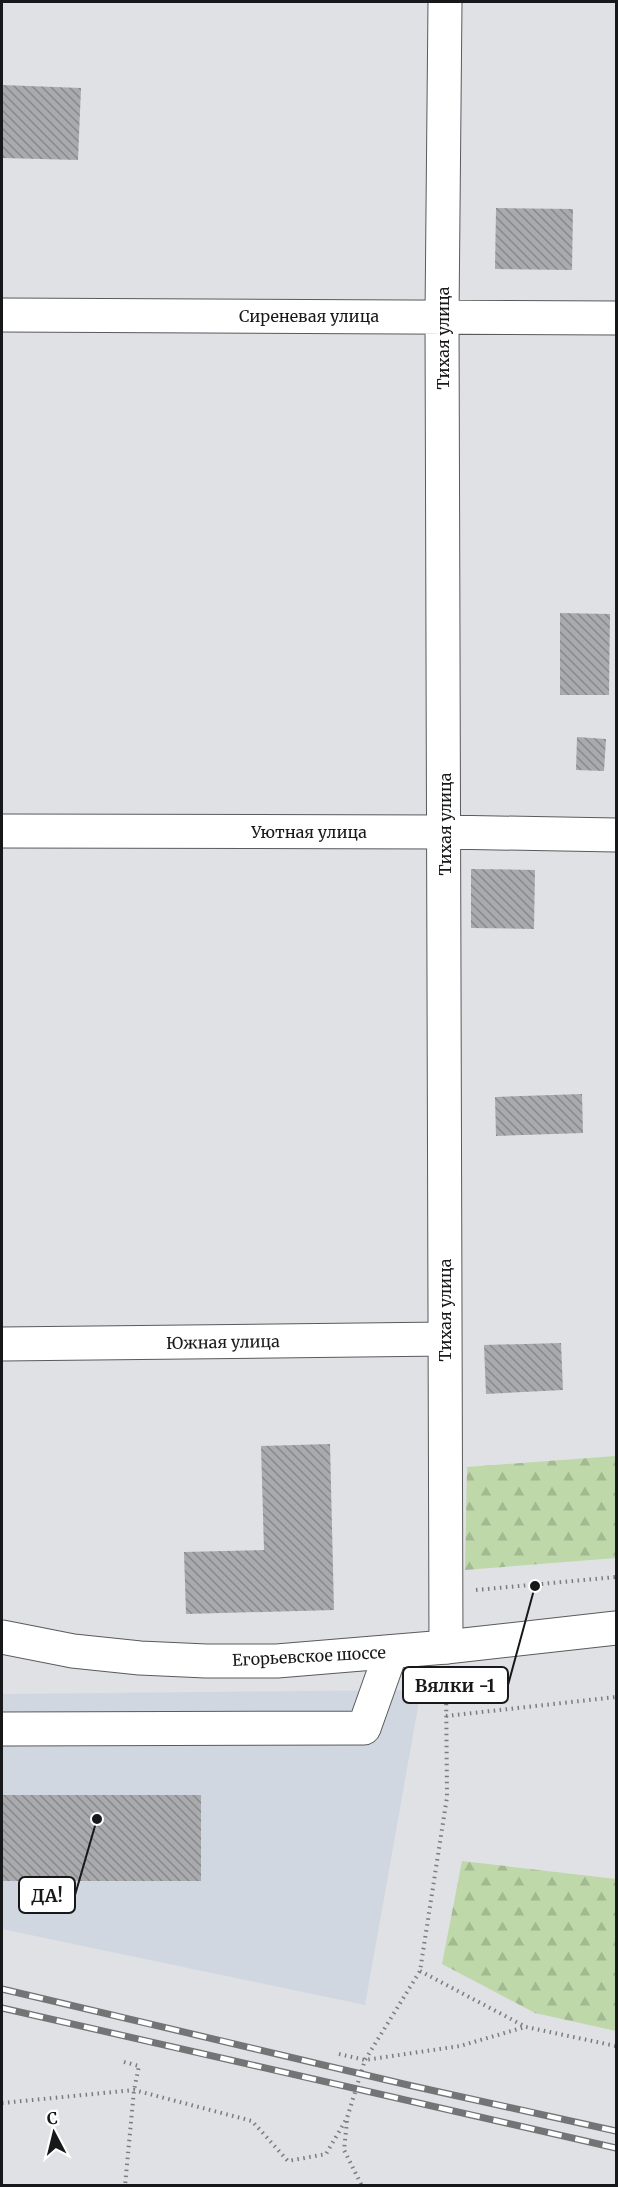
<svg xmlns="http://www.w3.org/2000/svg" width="618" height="2187" viewBox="0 0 618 2187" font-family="Merriweather,serif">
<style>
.built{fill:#d1d7e0}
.forest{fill:url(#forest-firs)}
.building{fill:url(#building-back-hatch)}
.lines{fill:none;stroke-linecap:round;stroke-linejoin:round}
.minor-casing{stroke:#595a5d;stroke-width:35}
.major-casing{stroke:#595a5d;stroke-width:35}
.path{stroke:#7a7c7e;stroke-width:4;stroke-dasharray:1.5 4.5;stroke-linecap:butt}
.minor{stroke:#fff;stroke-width:33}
.major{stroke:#fff;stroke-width:33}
.rail-casing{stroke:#737476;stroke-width:7}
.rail{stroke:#fff;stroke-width:4.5;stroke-dasharray:14;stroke-linecap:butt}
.labels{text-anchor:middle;stroke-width:6;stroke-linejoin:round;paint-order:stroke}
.street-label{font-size:16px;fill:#171819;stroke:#fff}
.leader{fill:none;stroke:#171819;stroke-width:2}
.callout-dot{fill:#171819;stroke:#fff;stroke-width:2}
.callout{fill:#fff;stroke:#171819;stroke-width:2}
.callout-label{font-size:18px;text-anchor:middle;font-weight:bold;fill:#171819}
</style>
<defs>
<pattern id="forest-firs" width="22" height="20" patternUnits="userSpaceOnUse" patternTransform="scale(1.5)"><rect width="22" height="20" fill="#bfd8a9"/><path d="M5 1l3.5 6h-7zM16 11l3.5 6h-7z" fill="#a3b991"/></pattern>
<pattern id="building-back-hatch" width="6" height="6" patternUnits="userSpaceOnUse" patternTransform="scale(1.5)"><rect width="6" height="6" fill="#a9aaad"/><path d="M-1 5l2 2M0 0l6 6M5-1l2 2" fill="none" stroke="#89898c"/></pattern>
</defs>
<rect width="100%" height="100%" fill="#dfe1e4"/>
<path class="built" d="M421,1690L365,2005L2,1929V1694Z"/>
<path class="forest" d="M616,1456V1558L465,1570L467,1467Z
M462,1861L616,1879V2031L535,2013L442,1964Z"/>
<path class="building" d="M2,85L81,88L78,160L2,158Z
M496,208L573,209L572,270L495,269Z
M560,613L610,614L609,695H560Z
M577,737L606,739L604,771L576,770Z
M471,869L535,870L534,929L471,928Z
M582,1094L583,1133L496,1136L495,1097Z
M561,1343L563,1390L486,1394L484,1345Z
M330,1444L334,1610L186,1614L184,1552L264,1550L261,1446Z
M2,1795H201V1881H2Z"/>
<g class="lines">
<g class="minor-casing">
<path id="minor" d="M445,2L442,316L446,1647
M2,315L616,318
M2,831L445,832L616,835
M2,1344L445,1339
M2,1729L364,1728L391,1652"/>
</g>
<g class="major-casing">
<path id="major" d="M2,1637L73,1651L140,1658L206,1661H277L446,1647L616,1628"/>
</g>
<path class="path" d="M476,1590L616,1577
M446,1716L616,1697
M420,1971L526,2027L616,2046
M339,2054L365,2060L460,2046L525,2027
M124,2062L139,2066L134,2090L125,2186
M2,2103L134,2090L252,2121L288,2161L326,2154L347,2118L365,2060L420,1971L447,1797L446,1680
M347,2121L344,2150L362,2186"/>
<use href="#minor" class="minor"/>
<use href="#major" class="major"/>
<g class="rail-casing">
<path id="rail" d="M2,1989L408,2085L616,2131
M2,2008L616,2148"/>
</g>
<use href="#rail" class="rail"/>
</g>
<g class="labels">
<g class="street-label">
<text x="309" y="322">Сиреневая улица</text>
<text transform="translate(443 338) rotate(-90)" y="6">Тихая улица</text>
<text transform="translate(445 824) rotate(-90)" y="6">Тихая улица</text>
<text x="309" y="838">Уютная улица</text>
<text transform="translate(445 1310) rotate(-90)" y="6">Тихая улица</text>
<text transform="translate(223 1342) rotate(-1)" y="6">Южная улица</text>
<text transform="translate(309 1656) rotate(-3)" y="6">Егорьевское шоссе</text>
</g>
</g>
<path class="leader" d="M535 1586L508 1685M97 1819L75 1895"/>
<g class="callout-dot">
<circle cx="535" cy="1586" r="6"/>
<circle cx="97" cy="1819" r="6"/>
</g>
<g class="callout">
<rect x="403" y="1667" width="105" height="36" rx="6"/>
<rect x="19" y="1877" width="56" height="36" rx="6"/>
</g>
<g class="callout-label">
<text x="455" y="1692">Вялки -1</text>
<text x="47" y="1902">ДА!</text>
</g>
<rect width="618" height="2187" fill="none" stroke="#171819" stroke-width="6"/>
<g transform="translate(54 2133) rotate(353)" stroke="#ffffff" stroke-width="4.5" paint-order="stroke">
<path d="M0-4.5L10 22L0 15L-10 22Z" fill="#171819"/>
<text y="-9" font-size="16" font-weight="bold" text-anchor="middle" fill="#171819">С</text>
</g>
</svg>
